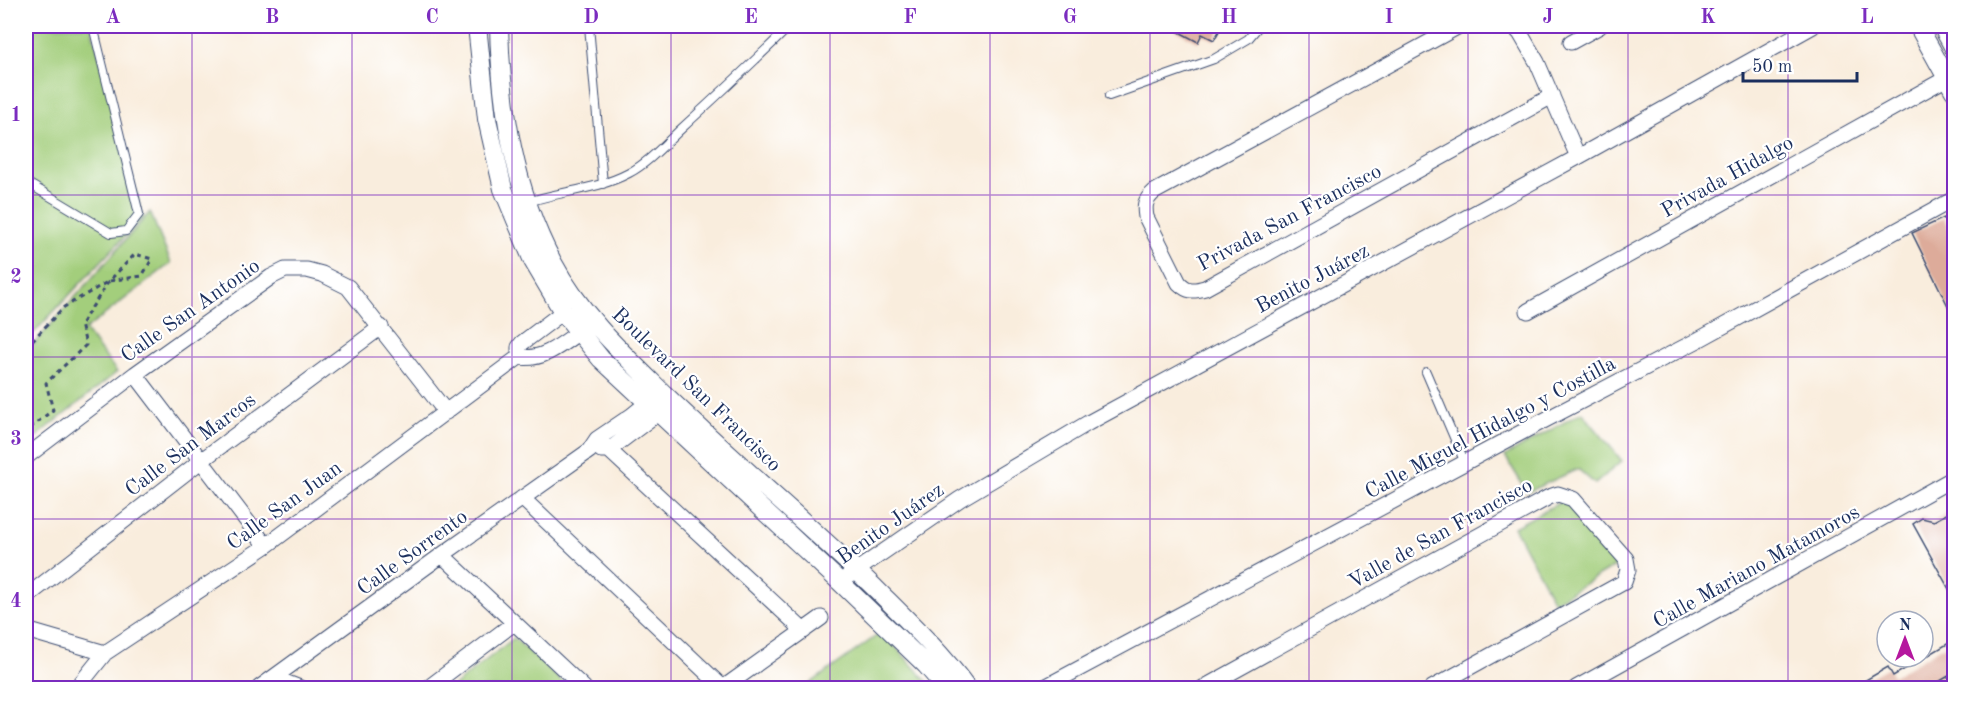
<svg xmlns="http://www.w3.org/2000/svg" width="1980" height="714" viewBox="0 0 1980 714" font-family="'Old Standard TT',serif">
<style>
.green{fill:#a3ce7b;stroke:#5f7e6c;stroke-width:1.5}
.building{fill:#ddab9a}
.lines{fill:none;stroke-linecap:round;stroke-linejoin:round}
.service-casing{stroke:#3c4c71;stroke-width:10}
.minor-casing{stroke:#3c4c71;stroke-width:17}
.tertiary-casing{stroke:#3c4c71;stroke-width:20}
.path{stroke:#3c4c71;stroke-width:3;stroke-dasharray:4.5 4.5;stroke-linecap:butt}
.service{stroke:#fff;stroke-width:8}
.minor{stroke:#fff;stroke-width:15}
.tertiary{stroke:#fff;stroke-width:18}
.grid{fill:none;stroke:#7b2cbf;stroke-width:1.5;stroke-opacity:0.55}
.labels{text-anchor:middle;stroke-width:4.5;stroke-linejoin:round;paint-order:stroke}
.street-label{font-size:21px;fill:#1b2f5e;stroke:#fff}
.neatline{fill:none;stroke:#7b2cbf;stroke-width:2}
.grid-label{font-size:20px;text-anchor:middle;font-weight:bold;fill:#7b2cbf}
</style>
<rect width="100%" height="100%" fill="#fff"/>
<filter id="ink" filterUnits="userSpaceOnUse"><feTurbulence type="fractalNoise" baseFrequency=".0167" numOctaves="2"/><feDisplacementMap in="SourceGraphic" scale="12" xChannelSelector="R" yChannelSelector="G"/><feConvolveMatrix kernelMatrix="1 2 1 2 8 2 1 2 1" color-interpolation-filters="sRGB"/></filter>
<filter id="wash" filterUnits="userSpaceOnUse"><feTurbulence type="fractalNoise" baseFrequency=".008" numOctaves="4" result="noise"/><feDisplacementMap in="SourceGraphic" scale="24" xChannelSelector="R" yChannelSelector="G"/><feGaussianBlur stdDeviation="1.35" result="paint"/><feColorMatrix in="noise" values="0 0 0 0 0 0 0 0 0 0 0 0 0 0 0 0 0 1.4 0 .05"/><feComposite in="paint" operator="in"/></filter>
<g filter="url(#wash)">
<rect width="100%" height="100%" fill="#f9eddd"/>
<path class="green" d="M26,26H91L143,217L26,341Z
M150,212L171,263L85,330L117,372L26,445V353Z
M1582,412L1622,461L1595,484L1578,469L1527,492L1505,456Z
M1564,500L1620,563L1554,602L1514,527Z
M882,632L933,688H804Z
M514,638L569,688H451Z"/>
<g id="blocks">
<path class="building" d="M1168,26H1222L1214,40L1202,34L1198,42Z
M1944,218L1954,240V318L1912,233Z
M1950,512L1954,521V598L1913,524L1922,518L1934,521Z
M1954,640V673L1928,688H1852L1888,667L1893,676Z"/>
</g>
</g>
<g filter="url(#ink)">
<use href="#blocks" fill-opacity="0" stroke="#3c4c71" stroke-width="1.5"/>
<g class="lines">
<g class="service-casing">
<path id="service" d="M589,26L603,184
M1109,96L1214,59L1248,39L1259,26
M26,182L111,233L126,231L139,214L93,26
M528,202C561,191 597,190 629,173C648,163 665,144 681,129C718,95 755,61 790,26
M1426,372L1465,463"/>
</g>
<g class="minor-casing">
<path id="minor" d="M1459,26L1154,192C1145,200 1144,205 1146,217L1179,283C1188,292 1194,291 1205,288L1552,96
M1513,26L1520,33L1537,62L1578,157
M1571,42L1600,26
M1528,311L1947,78
M519,357V347L522,343L563,312
M135,374L266,546
M597,439L804,631
M601,450H609L667,406
M26,457L135,374L271,277L285,270H307L322,274L348,287L446,412
M522,498L723,688
M442,555L584,688
M847,577L960,499L1088,423L1578,157L1813,26
M26,597L202,460L381,327
M26,630L105,653
M274,678L300,688
M77,688L105,653L266,546L519,357C542,361 561,345 579,332
M259,688L442,555L589,451L597,439L631,416L657,395
M428,688L514,623
M723,688L821,618
M1043,688L1526,430L1698,340L1954,199
M1203,688L1549,497L1558,494L1573,499L1626,559L1628,570L1624,582L1432,688
M1576,688L1954,478"/>
</g>
<g class="tertiary-casing">
<path id="tertiary" d="M477,26L487,119L503,189L533,261L563,312L601,359L840,582L926,665L946,688
M499,26C501,108 514,189 553,263C580,314 623,354 664,394C733,461 806,522 875,588C907,620 940,651 967,688
M1918,26L1954,91
M1942,26L1954,48"/>
</g>
<path class="path" d="M26,347L64,307L109,281L142,276L152,259L135,254L109,281L81,324L86,345L46,383L53,410L26,431"/>
<use href="#service" class="service"/>
<use href="#minor" class="minor"/>
<use href="#tertiary" class="tertiary"/>
</g>
</g>
<path class="grid" d="M192,26V688M352,26V688M512,26V688M671,26V688M830,26V688M990,26V688M1150,26V688M1309,26V688M1468,26V688M1628,26V688M1788,26V688M26,195H1954M26,357H1954M26,519H1954"/>
<g class="labels">
<g class="street-label">
<text transform="translate(1727 176) rotate(-29)" y="7">Privada Hidalgo</text>
<text transform="translate(1289 217) rotate(-28)" y="7">Privada San Francisco</text>
<text transform="translate(1312 278) rotate(-28)" y="7">Benito Juárez</text>
<text transform="translate(190 310) rotate(-35)" y="7">Calle San Antonio</text>
<text transform="translate(697 389) rotate(44)" y="7">Boulevard San Francisco</text>
<text transform="translate(1490 427) rotate(-28)" y="7">Calle Miguel Hidalgo y Costilla</text>
<text transform="translate(190 444) rotate(-37)" y="7">Calle San Marcos</text>
<text transform="translate(284 505) rotate(-36)" y="7">Calle San Juan</text>
<text transform="translate(890 523) rotate(-35)" y="7">Benito Juárez</text>
<text transform="translate(1440 533) rotate(-29)" y="7">Valle de San Francisco</text>
<text transform="translate(412 552) rotate(-36)" y="7">Calle Sorrento</text>
<text transform="translate(1756 566) rotate(-29)" y="7">Calle Mariano Matamoros</text>
</g>
</g>
<rect width="1980" height="714" fill="none" stroke="#fff" stroke-width="66"/>
<g transform="translate(1905 639)"><circle r="28" fill="#ffffff" stroke="#a4acbf" stroke-width="1.5"/>
<path d="M0-4.5L10 22L0 15L-10 22Z" fill="#b5179e"/>
<text y="-9" font-size="16" font-weight="bold" text-anchor="middle" fill="#1b2f5e">N</text>
</g>
<path d="M1743 72v9h114v-9" fill="none" stroke="#1b2f5e" stroke-width="3"/>
<text x="1752" y="72" font-size="18" fill="#1b2f5e" stroke="#ffffff" stroke-width="4.5" paint-order="stroke">50 m</text>
<rect x="33" y="33" width="1914" height="648" class="neatline"/>
<g class="grid-label">
<text x="113" y="23">A</text>
<text x="272" y="23">B</text>
<text x="432" y="23">C</text>
<text x="591" y="23">D</text>
<text x="751" y="23">E</text>
<text x="910" y="23">F</text>
<text x="1070" y="23">G</text>
<text x="1229" y="23">H</text>
<text x="1389" y="23">I</text>
<text x="1548" y="23">J</text>
<text x="1708" y="23">K</text>
<text x="1867" y="23">L</text>
<text x="16" y="121">1</text>
<text x="16" y="283">2</text>
<text x="16" y="445">3</text>
<text x="16" y="607">4</text>
</g>
</svg>
